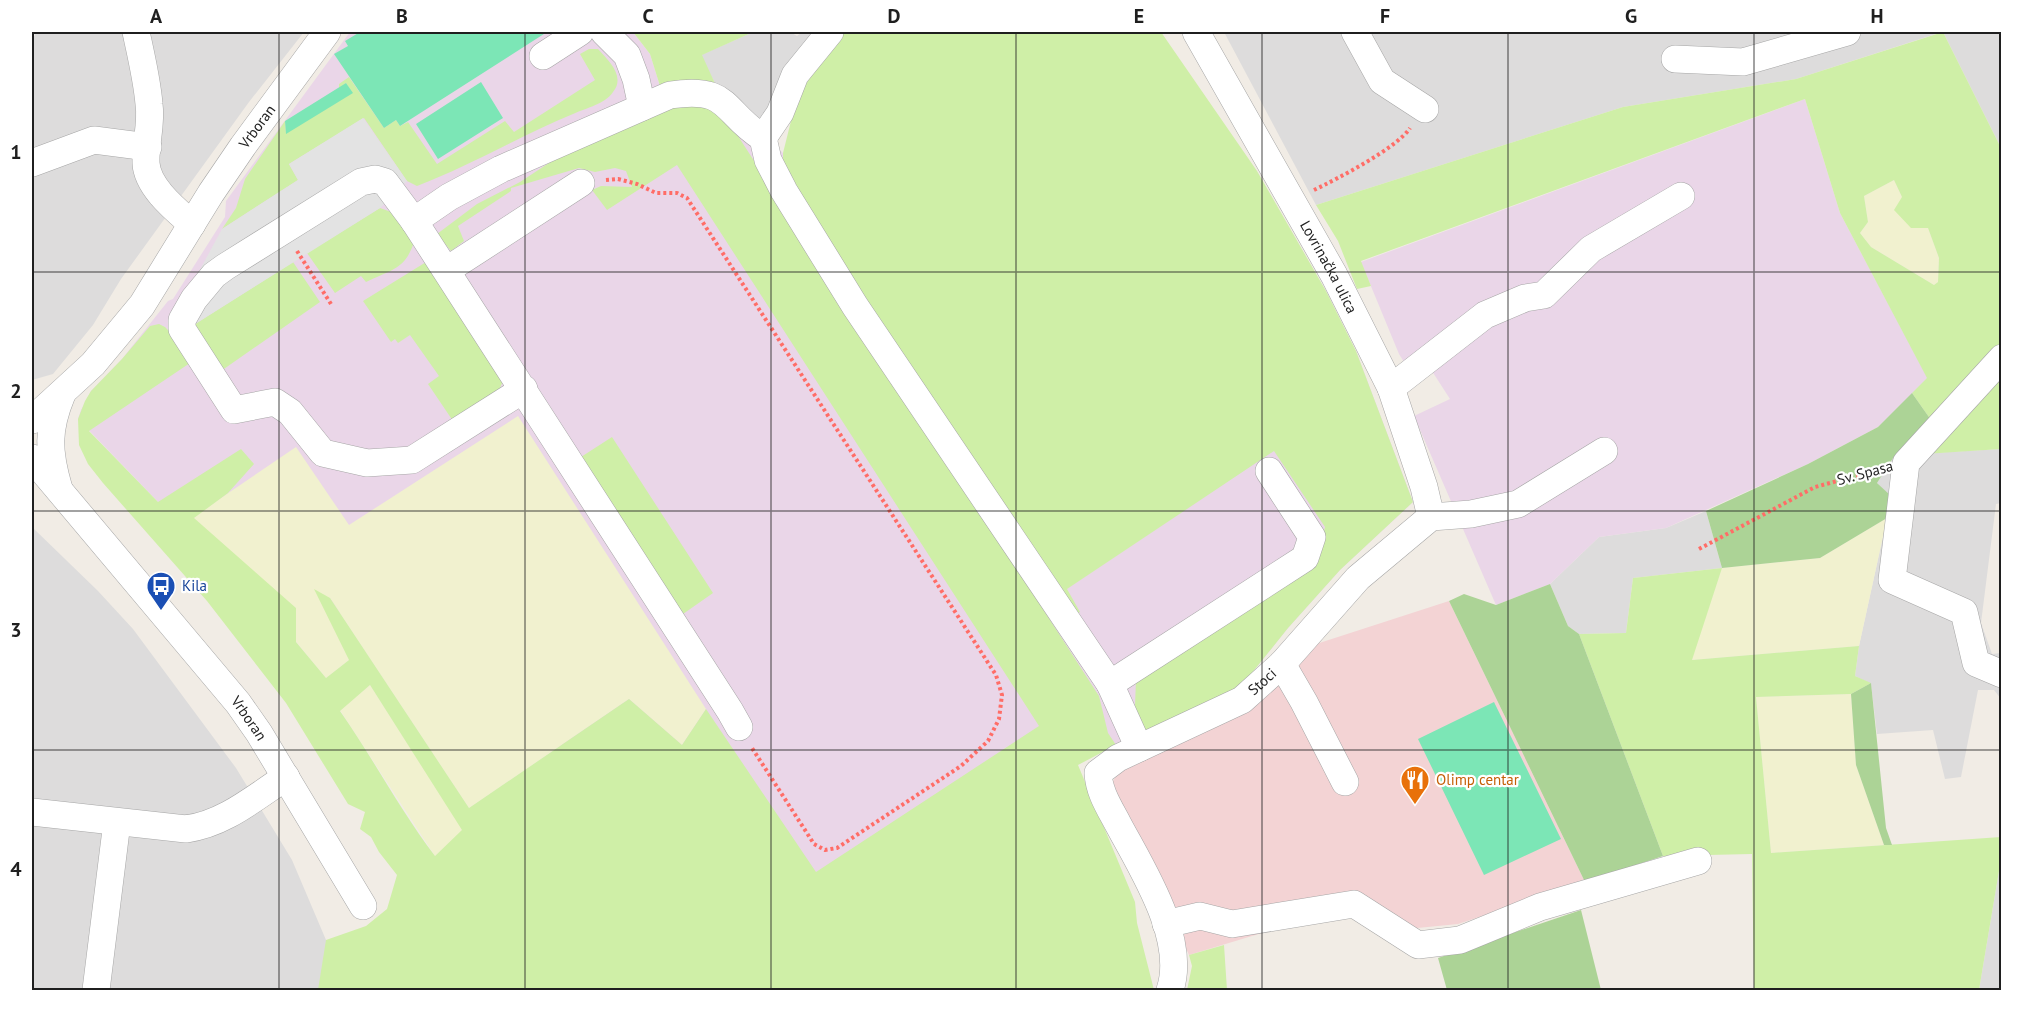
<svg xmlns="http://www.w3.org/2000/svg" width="2033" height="1022" viewBox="0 0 2033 1022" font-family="'PT Sans',sans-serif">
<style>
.residential{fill:#dddcdc}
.commercial{fill:#f3d3d4}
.industrial{fill:#ead6e8}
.farmland{fill:#f1f1cf}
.grass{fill:#cfefa7;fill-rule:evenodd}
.forest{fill:#acd396}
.pitch{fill:#7ce6b6}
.parking{fill:#e3e3e3}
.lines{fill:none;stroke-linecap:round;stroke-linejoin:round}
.minor-casing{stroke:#a6a6a6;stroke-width:28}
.path{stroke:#ff6d67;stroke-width:4;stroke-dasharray:3 3;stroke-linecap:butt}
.minor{stroke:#fff;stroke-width:27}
.grid{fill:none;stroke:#1f1f1f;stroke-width:1.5;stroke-opacity:0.55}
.labels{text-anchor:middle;stroke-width:4.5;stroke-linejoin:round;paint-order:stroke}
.street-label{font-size:15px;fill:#1f1f1f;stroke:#fff}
.transit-label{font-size:15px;fill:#164399;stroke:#fff;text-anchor:start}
.food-label{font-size:15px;fill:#c56008;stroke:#fff;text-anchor:start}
.neatline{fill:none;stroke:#1f1f1f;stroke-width:2}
.grid-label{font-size:20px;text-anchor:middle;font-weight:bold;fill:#1f1f1f}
</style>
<rect width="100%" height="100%" fill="#f1ece5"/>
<path class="residential" d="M34,32H304L249,102L121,279L93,325L53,374L32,380V37L35,36Z
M766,32H790L797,36L802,32H820L776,98L754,127L718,90L701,55L751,33Z
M1224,32H1942L1796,79L1623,107L1316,205Z
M1943,32H2001V148Z
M2001,449V503L1996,504L1981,623L1992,654L2001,653V699L1994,690H1978L1961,777L1945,779L1933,730L1877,734L1871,684L1855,676L1859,646L1887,518L1890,496L1877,483L1895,455Z
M1706,511L1722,568L1633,578L1626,633L1579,634L1568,626L1550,584L1599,537L1666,528Z
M32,527L98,591L133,629L236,768L292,860L326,940L373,958L354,990H32Z
M2001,859V990H1979Z"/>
<path class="commercial" d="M1449,601L1585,882L1458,924L1407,929L1361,903L1189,955L1112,784L1119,768L1307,647Z"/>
<path class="industrial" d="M350,32H633L650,54L660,86L754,127L783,153V168L1356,351L1413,502L1340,570L1288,628L1247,679L809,898L158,502L78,419L81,410L91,391L122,359L168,301L173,299L225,217L226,201Z
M1805,99L1840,213L1928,379L1878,427L1808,464L1666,528L1599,537L1550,584L1496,605L1414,416L1450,399L1430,368L1416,381L1399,354L1361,262Z"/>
<path class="farmland" d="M1894,180L1902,197L1928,228L1939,258L1938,282L1934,285L1871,247L1860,233L1868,222L1864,196Z
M518,416L706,709L682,745L629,699L469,808L330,598L349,660L326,678L193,517L296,447L349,525Z
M1887,518L1859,646L1691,660L1722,568L1820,558Z
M370,685L463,830L435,856L340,710Z
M1851,694L1856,765L1884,845L1771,853L1756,697Z"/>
<path class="grass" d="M633,32H765L751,33L702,55L718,90L660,86L650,54Z
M841,32H1161L1257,171L1326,291L1356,351L1413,502L1340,570L1288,628L1247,679L1234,690L1145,732L1135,706L1136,679L1315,563L1325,527L1274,451L1067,589L1080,612L1073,616L880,327L783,168V153L797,97Z
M1943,32L2001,148V344L1992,357L1931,420L1912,393L1927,378L1840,213L1805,99L1361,261L1371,286L1357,289L1338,241L1316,205L1623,107L1796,79ZM1894,180L1902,197L1894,210L1911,228H1928L1939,258L1938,282L1934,285L1871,247L1860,233L1868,222L1864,196Z
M589,49H598C608,60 626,76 613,92C605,104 586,108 573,114C520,136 470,166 417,186L407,181L364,118L289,164L298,180L222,229L236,208L245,179L285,121L286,133L352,93L346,83L339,88V84L349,77L384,128L396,120L400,126L408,122L437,164L505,121L514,132L595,80L580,54Z
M690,102L719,111L738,136L1099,696L1108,733L1116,745L1078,765L1135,902L1137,923L1154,990H318L326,940L366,926L387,909L397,875L379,852L371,837L360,829L365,812L348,804L286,703L207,601L103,483L88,464L79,445L78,419L85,401L91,391L122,359L150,326L159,324L165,327L176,338L190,363L89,431L158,502L241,449L254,464L228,493L194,518L296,608V642L326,678L349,660L314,589L330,598L469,808L629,699L682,745L706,709L816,872L1039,726L677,165L607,210L592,190L601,186L632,187L626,171L615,168L595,172L579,168L511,188V191L458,226L464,241L451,251L437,234L477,204L520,182L552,161L621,125ZM370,685L462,830L435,856C400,810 373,758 340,711Z
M380,208L391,212L415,238C407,269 393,269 366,282L361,276L335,293L307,253Z
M431,259L504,379L498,392L453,421L428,384L439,376L410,335L398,343L395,339L391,342L363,301Z
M293,262L320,302L221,371L192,326Z
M2001,372V449L1924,454Z
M612,437L713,593L683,614L581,457Z
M1722,568L1692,660L1859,646L1855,676L1871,683L1851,694L1756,697L1771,853L2001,837V859L1979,990H1754L1752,854L1663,856L1579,634L1626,633L1633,578Z
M1224,945L1227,990H1187L1192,966L1189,955Z"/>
<path class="forest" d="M1912,393L1931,420L1895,455L1877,483L1890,495L1887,518L1820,558L1722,568L1706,511L1808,464L1878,427Z
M1550,584L1568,626L1579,634L1663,856L1585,882L1449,601L1464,594L1496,605Z
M1871,683L1886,828L1892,845H1884L1856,765L1851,694Z
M1581,910L1601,990H1447L1438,958Z"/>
<path class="pitch" d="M360,32H547L400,126L396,120L384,128L334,54L348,46L345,41Z
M481,82L503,118L438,159L416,124Z
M346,83L353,93L286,134L285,121Z
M1494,702L1561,839L1484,875L1418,739Z"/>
<path class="parking" d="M363,118L407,181L380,208L192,326L183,301L222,229L298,180L289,164Z"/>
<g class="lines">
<g class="minor-casing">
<g id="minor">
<path d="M136,32C141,55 147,80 149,104C152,124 145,144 146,163C147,187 176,210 192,224"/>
<path d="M604,32L627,55L636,79L642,107"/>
<path id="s1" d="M1196,32L1334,275L1391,388L1424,487L1431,517"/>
<path d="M1355,32L1382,81L1425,109"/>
<path d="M543,56L580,32"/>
<path d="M1675,59L1743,62L1847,32"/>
<path d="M763,138L780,113L795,75L830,32"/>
<path d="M32,163L94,140L148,147"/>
<path d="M414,221L449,197L501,169L670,95C731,86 721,111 763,138L768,160L784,191L855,306L1110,684L1305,558L1312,537L1269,471"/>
<path d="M447,270L581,183"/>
<path d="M2002,358L1906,463L1892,580L1964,612L1976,663L2002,674"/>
<path d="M1391,388L1485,315L1525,298L1544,295L1591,249L1681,196"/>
<path d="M524,389L412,460L367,463L323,453L290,412L275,402L234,410L182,329V320L194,299L214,275L225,267L361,182L375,179L385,182L414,221L730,711L739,727"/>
<path id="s2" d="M32,420L93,364L142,305L211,193L243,146L327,32"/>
<path id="s3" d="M32,458L238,703L259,733L363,906"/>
<path d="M59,489C48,452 47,430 62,394"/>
<path d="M1282,664L1304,702L1345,782"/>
<path d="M1110,684L1139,748"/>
<path d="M32,812L186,829C224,824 254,798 286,777"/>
<path d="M1166,924L1200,916L1232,924L1354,904L1418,945L1460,940L1540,907L1698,861"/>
<path d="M96,990L117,822"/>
<path id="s4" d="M1170,990C1187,938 1142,869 1118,824C1109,807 1099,792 1098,773L1118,758L1242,700L1282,664L1358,578L1431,517L1471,514L1518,504L1604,451"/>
</g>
</g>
<path class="path" d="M606,180L618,179L637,184L656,193H677L687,198L996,675L1002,695L999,719L988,741L961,766L837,848L825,850L814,844L752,748
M1314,190C1337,179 1397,148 1410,128
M297,251L331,304
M1699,549L1815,487L1882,469"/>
<use href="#minor" class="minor"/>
</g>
<path class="grid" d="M279,32V990M525,32V990M771,32V990M1016,32V990M1262,32V990M1508,32V990M1754,32V990M32,272H2002M32,511H2002M32,750H2002"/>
<defs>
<g id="bus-pin" transform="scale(1.5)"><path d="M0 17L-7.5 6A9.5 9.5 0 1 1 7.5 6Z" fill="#1a4fb4" stroke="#fff"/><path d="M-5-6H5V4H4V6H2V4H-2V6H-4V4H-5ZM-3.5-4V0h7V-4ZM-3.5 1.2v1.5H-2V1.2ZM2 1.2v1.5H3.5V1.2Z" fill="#fff"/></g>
<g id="restaurant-pin" transform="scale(1.5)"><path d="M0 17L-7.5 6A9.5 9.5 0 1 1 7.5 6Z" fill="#e8710a" stroke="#fff"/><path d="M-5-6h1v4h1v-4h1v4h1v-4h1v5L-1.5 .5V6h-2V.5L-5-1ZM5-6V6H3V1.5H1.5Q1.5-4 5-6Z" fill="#fff"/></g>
</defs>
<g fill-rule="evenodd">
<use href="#bus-pin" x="161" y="586"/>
<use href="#restaurant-pin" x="1415" y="780"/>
</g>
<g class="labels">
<g class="street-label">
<text dy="5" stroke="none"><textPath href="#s2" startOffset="372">Vrboran</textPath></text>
<text dy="5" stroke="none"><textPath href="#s1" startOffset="270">Lovrinačka ulica</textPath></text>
<text transform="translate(1865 473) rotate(-15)" y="5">Sv. Spasa</text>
<text dy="5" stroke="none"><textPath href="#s4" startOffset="423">Stoci</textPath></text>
<text dy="5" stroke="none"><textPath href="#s3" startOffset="339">Vrboran</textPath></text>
</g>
<g class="transit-label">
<text x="182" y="591">Kila</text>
</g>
<g class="food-label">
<text x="1436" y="785">Olimp centar</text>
</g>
</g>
<rect width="2033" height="1022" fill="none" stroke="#ffffff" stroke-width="66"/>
<rect x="33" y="33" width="1967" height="956" class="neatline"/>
<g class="grid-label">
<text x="156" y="23">A</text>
<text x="402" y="23">B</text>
<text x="648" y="23">C</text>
<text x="894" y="23">D</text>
<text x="1139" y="23">E</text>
<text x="1385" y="23">F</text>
<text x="1631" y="23">G</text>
<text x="1877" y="23">H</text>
<text x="16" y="159">1</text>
<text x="16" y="398">2</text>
<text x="16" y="637">3</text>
<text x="16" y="876">4</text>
</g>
</svg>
